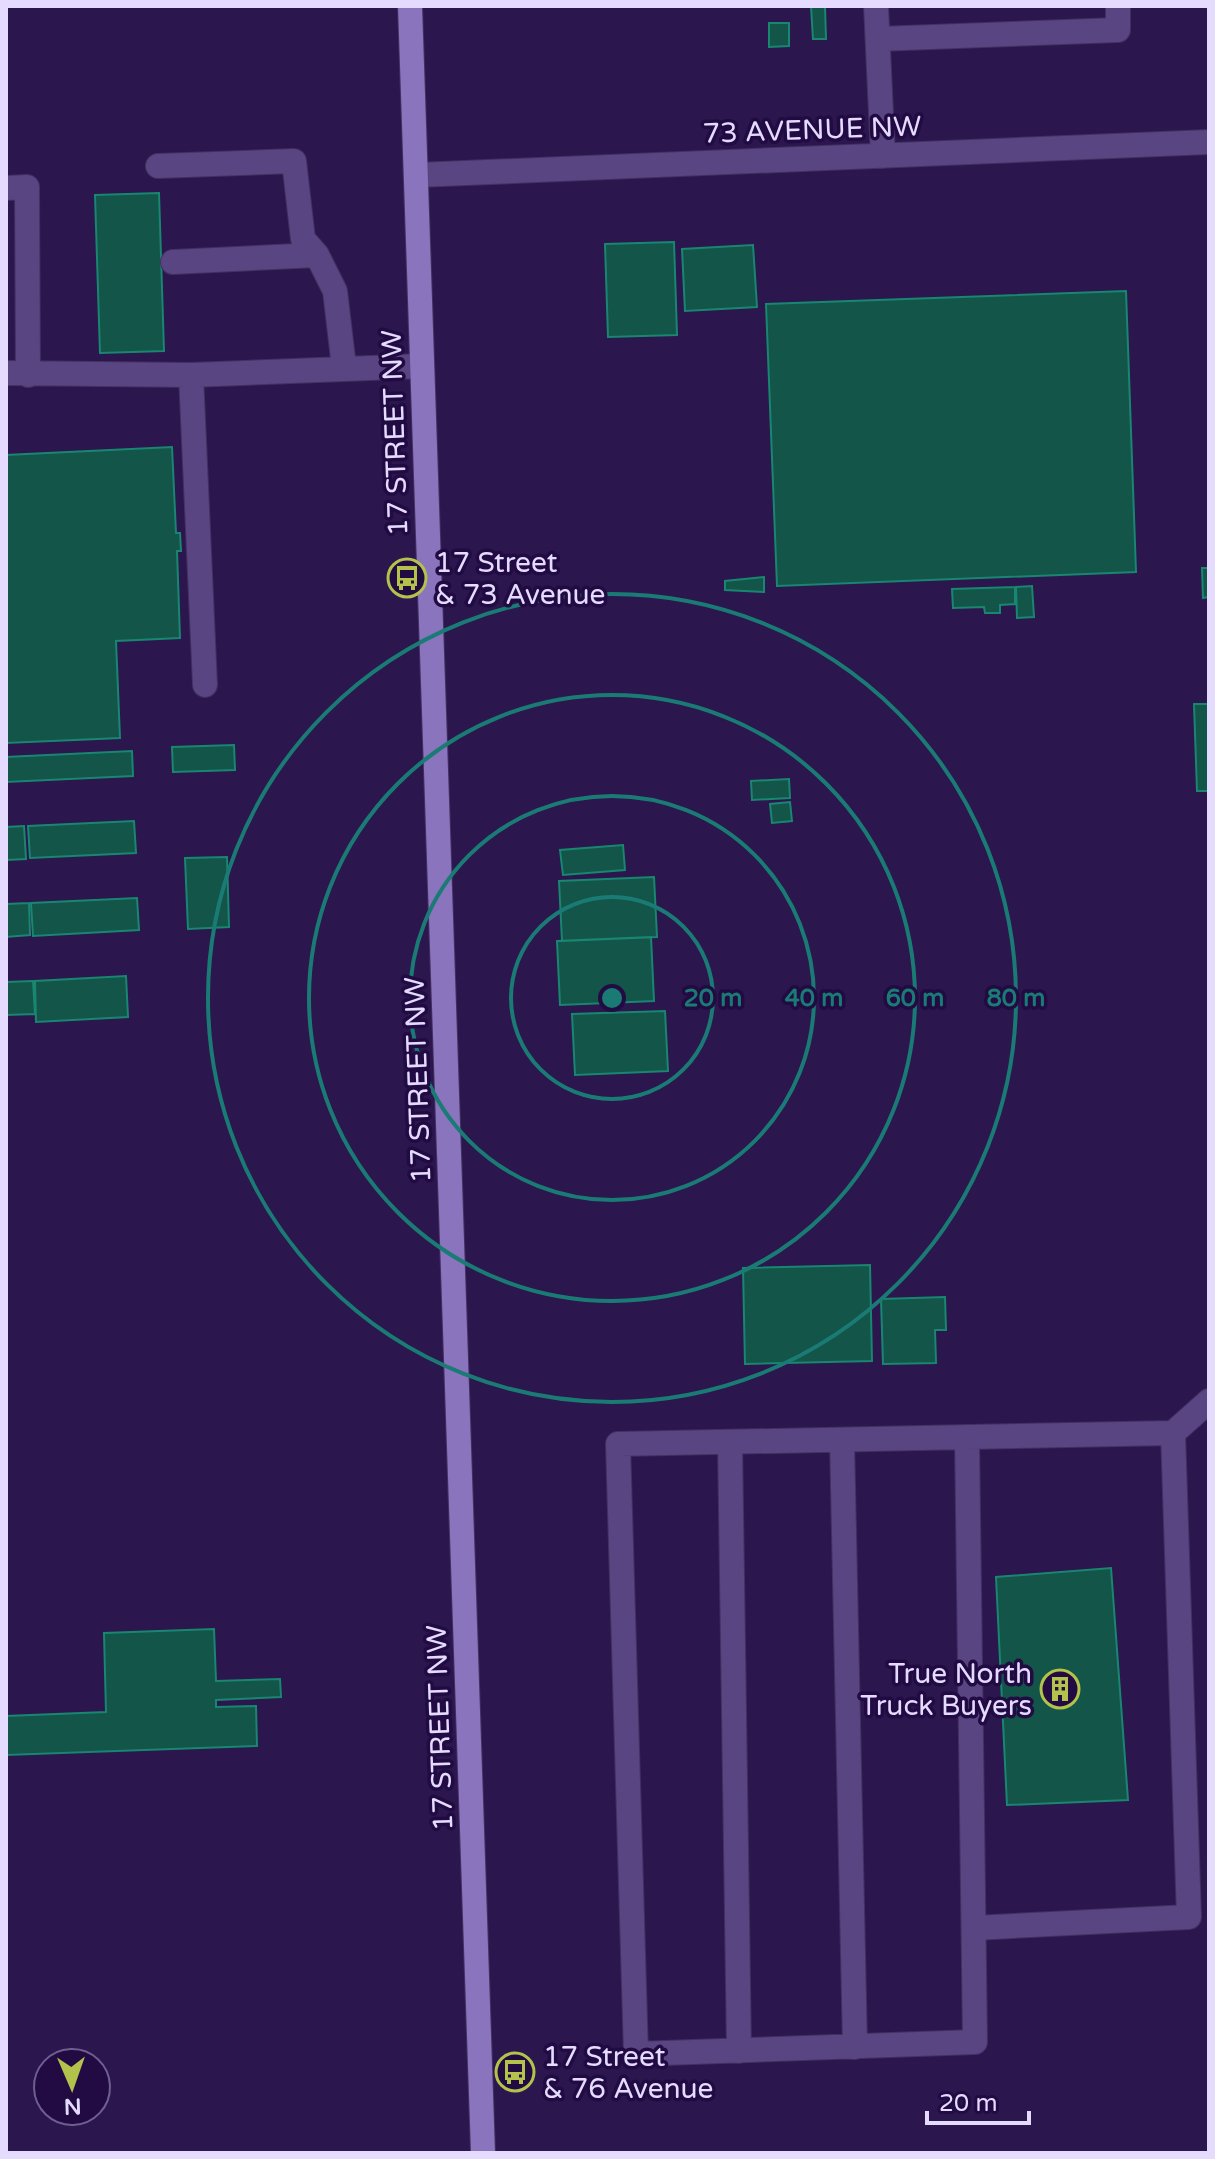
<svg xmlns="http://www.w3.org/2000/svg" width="1215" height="2159" viewBox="0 0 1215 2159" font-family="'Varela Round',sans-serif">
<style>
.building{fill:#135548;stroke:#198671;stroke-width:2}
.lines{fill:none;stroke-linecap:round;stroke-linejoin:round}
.minor-casing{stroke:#433060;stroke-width:26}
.major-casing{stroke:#433060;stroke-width:26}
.minor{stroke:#584582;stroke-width:24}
.major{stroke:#8974bd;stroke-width:24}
.ring{fill:none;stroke:#1a7b75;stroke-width:4}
.labels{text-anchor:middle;stroke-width:7;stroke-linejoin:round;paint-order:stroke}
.street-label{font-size:28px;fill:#e4dbff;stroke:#220b43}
.poi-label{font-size:28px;fill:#e4dbff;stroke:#220b43;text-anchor:start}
.centre{fill:#1a7b75;stroke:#220b43;stroke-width:4}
.ring-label{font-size:24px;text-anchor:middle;font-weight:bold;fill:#1a7b75;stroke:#220b43;stroke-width:7;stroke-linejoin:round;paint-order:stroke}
</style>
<rect width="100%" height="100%" fill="#2b164e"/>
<path class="building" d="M811,6H825L826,39H813Z
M769,23H789V46L769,47Z
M159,193L164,351L100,353L95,195Z
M674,242L677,335L608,337L605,244Z
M753,245L757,307L685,311L682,249Z
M1126,291L1136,572L777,586L766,304Z
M172,447L176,533H180L181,551H177L180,638L116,641L120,738L6,743V455Z
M1202,568H1209V597L1203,598Z
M764,577V592L725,590V581Z
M1032,586L1034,617L1017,618L1016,587Z
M1015,587V604L1000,605V613H985L984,607L953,608L952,589Z
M1194,704H1209V791H1197Z
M234,745L235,770L173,772L172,747Z
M132,751L133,776L6,782V757Z
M789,779L790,798L752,800L751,781Z
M790,802L792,821L772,823L770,804Z
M134,821L136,853L30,858L28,826Z
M24,826L26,859L6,860V827Z
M623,845L625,870L563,875L560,850Z
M227,857L229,927L188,929L185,858Z
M654,877L657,937L562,941L559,881Z
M137,898L139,930L33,936L31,903Z
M29,903L30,935L6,937V904Z
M651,937L654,1001L560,1005L557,941Z
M126,976L128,1017L36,1022L35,981Z
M33,981L35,1014L6,1015V982Z
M665,1011L668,1071L575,1075L572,1014Z
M870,1265L872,1361L745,1364L743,1268Z
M945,1297L946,1330H935L936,1363L883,1364L881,1299Z
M1111,1568L1128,1800L1007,1805L996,1577Z
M214,1629L216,1681L280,1679L281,1697L216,1700V1707L256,1706L257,1746L6,1755V1716L106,1712L104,1633Z"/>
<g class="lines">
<g class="minor-casing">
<path id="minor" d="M876,6L883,156
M878,39L1118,30V6
M158,166L294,161L303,239L317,255L335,291L344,367
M417,175L1209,142
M6,188L27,187L28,375
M173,262L317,255
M6,373L191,375
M205,685L191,375L422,366
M967,1437L975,2042L636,2054L618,1444L1173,1433L1209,1401
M842,1440L855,2047
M730,1442L739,2051
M974,1928L1189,1917L1173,1433"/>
</g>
<g class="major-casing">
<path id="major" d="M410,6L483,2153"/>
</g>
<use href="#minor" class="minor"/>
<use href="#major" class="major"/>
</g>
<g class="ring">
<circle cx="612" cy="998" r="101"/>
<circle cx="612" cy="998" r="202"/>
<circle cx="612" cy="998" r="303"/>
<circle cx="612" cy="998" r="404"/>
</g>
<defs>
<g id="bus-ring" transform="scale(2)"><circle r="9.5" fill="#220b43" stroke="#b3c24b" stroke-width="1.5"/><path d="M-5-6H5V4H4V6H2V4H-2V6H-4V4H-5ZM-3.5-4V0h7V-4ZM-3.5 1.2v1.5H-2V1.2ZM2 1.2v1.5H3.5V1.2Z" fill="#b3c24b"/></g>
<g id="building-ring" transform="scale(2)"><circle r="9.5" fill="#220b43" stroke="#b3c24b" stroke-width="1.5"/><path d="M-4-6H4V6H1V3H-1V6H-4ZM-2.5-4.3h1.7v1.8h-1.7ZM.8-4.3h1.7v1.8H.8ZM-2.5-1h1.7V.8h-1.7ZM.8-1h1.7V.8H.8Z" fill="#b3c24b"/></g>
</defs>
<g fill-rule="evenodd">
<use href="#bus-ring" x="407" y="578"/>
<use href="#building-ring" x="1060" y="1689"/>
<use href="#bus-ring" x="515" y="2072"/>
</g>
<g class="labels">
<g class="street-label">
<text transform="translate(812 129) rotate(-2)" y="10">73 AVENUE NW</text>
<text transform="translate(394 433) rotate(-92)" y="10">17 STREET NW</text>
<text transform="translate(417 1080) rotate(-92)" y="10">17 STREET NW</text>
<text transform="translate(439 1728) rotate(-92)" y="10">17 STREET NW</text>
</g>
<g class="poi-label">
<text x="435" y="572">17 Street<tspan x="435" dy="32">&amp; 73 Avenue</tspan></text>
<text x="1032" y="1683" text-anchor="end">True North<tspan x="1032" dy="32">Truck Buyers</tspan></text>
<text x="543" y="2066">17 Street<tspan x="543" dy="32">&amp; 76 Avenue</tspan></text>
</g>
</g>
<circle cx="612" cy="998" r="12" class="centre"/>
<g class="ring-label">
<text x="713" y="1006">20 m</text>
<text x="814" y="1006">40 m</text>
<text x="915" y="1006">60 m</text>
<text x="1016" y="1006">80 m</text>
</g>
<rect width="1215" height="2159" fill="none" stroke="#e4dbff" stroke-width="16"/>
<g transform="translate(72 2087) rotate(178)"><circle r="38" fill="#220b43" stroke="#705e8e" stroke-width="2"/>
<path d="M0-6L14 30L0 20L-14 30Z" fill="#b3c24b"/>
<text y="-12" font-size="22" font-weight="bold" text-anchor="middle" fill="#e4dbff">N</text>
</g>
<path d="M927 2111v12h102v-12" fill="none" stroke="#e4dbff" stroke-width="4"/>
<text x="939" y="2111" font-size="24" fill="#e4dbff" stroke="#220b43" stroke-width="6" paint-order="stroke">20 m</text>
</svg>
